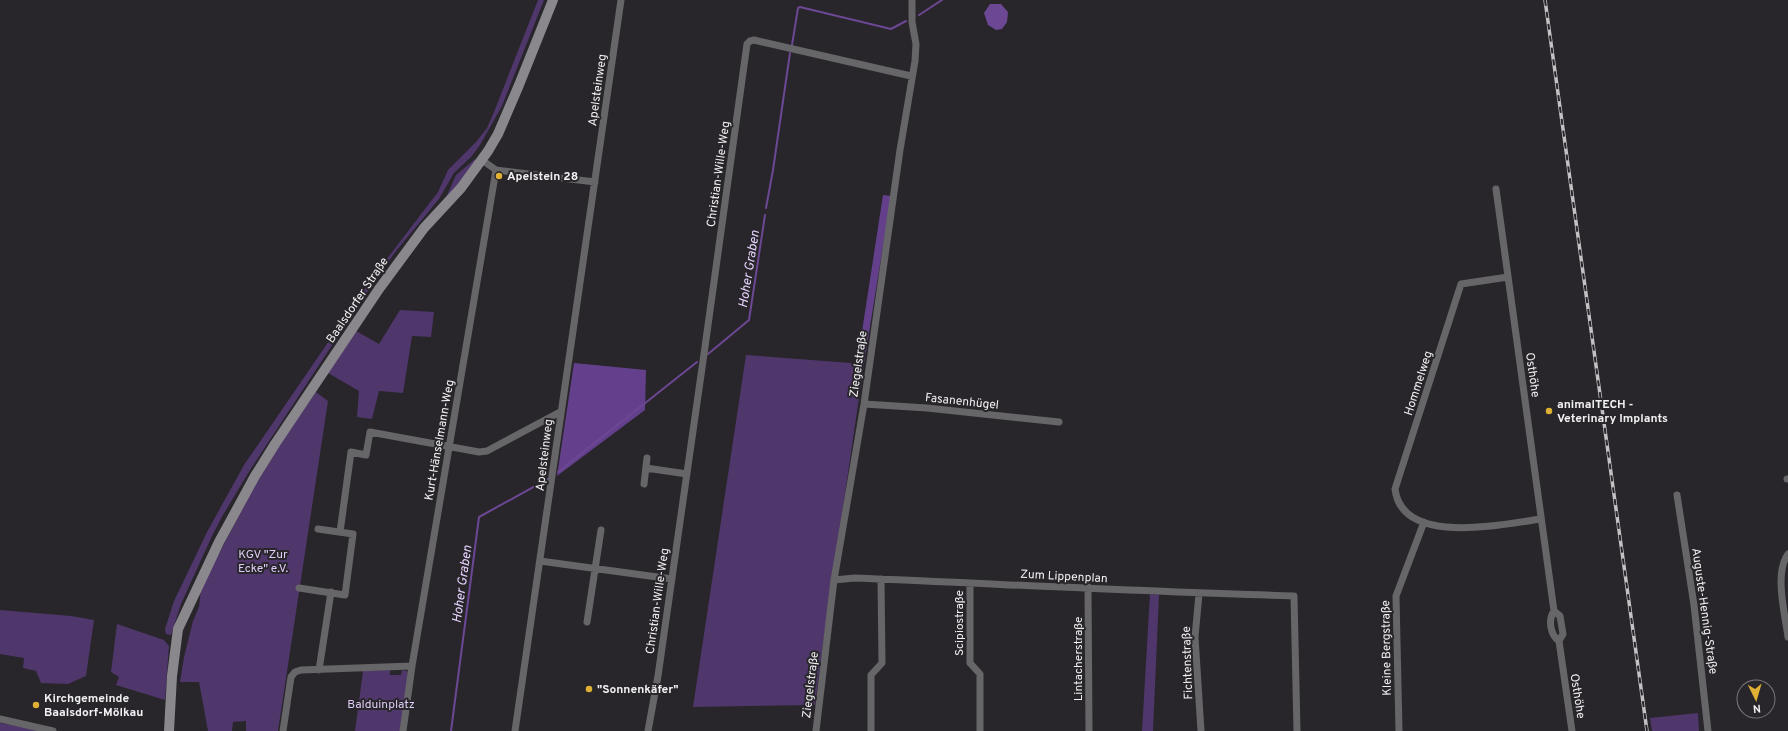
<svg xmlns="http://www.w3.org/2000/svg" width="1788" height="731" viewBox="0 0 1788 731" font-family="Overpass,sans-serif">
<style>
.green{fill:#4f366b}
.forest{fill:#64408c}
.water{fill:#6c4794}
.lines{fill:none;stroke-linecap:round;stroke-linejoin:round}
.stream{stroke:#6c4794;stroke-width:2}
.street{stroke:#666568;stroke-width:7}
.secondary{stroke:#8a888c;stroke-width:10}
.rail-casing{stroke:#c2c1c4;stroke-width:3.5}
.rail{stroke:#28262a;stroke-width:2;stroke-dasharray:6;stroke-linecap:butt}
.poi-dot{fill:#dfb034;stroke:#28262a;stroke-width:1.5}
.labels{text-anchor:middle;stroke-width:4;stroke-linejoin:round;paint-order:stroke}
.street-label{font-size:12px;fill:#f1f0f3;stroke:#28262a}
.poi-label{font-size:12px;font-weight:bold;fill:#f1f0f3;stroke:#28262a;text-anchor:start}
.park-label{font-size:12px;fill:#dfcdf8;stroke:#28262a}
.water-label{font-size:13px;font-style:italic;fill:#e6d4ff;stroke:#28262a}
</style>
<rect width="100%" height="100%" fill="#28262a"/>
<path class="green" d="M538,0H544L502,106L480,145L471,157L454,173L439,199L396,251L373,283L250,470L223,515L212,536L181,604L171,635L166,634L165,629L174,601L187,574L207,532L244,465L370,281L438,192L448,170L476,142L487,128L494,112Z
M475,159V161L461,181L445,200L456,175Z
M400,310L434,312L431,337L412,336L403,393L379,391L372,419L357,417L359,391L328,373L356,331L379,344Z
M746,355L864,364L820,664L815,705L693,707Z
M316,392L328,401L278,731H246V721L233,722L232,731H208L199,682H180L184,657L193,621L199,607L201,588L253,489L284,438Z
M1150,594L1159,595L1153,731H1142Z
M0,610L71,616L94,620L86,676L68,684L41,683L36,671L23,668L24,658L0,654Z
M117,624L164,640L169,646L165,700L116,685L119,677L111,672Z
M390,670V675H401L402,670L407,671L408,674L400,731H355L363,671Z
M1698,713L1699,731H1652L1650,718Z
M0,723L39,730V731H0Z"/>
<path class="forest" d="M883,195L891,196L864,364H857Z
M574,363L646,370L645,410L557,476Z"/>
<path class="water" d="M990,4H1001L1008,12L1007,22L1002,29L996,30L988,25L984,13Z"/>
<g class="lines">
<path class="stream" d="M919,15L942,0
M792,45L798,8L800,7L891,29L906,21
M766,208L773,170L790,53
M708,354L749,320L765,215
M558,472L697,362
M451,731L479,517L548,479"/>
<path class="street" d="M496,170L595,182
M1496,189L1554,611C1548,619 1550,635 1559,641L1572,731
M1508,277L1461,284L1395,489C1402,547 1503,524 1541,519
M864,404L927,408L1059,422
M646,468L687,474
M1787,479H1788
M644,484L647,458
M1677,495L1694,605L1708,731
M340,532L351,452L366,455L370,432L479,452L487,451L560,412
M1788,554C1774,573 1785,614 1788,637
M540,561L672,579
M834,580L855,578C1001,584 1148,592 1294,596L1297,731
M970,583V663L980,674V731
M1088,587L1089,731
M299,588L345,595L353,534L318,529
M1199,594L1195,637L1201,731
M1554,611L1560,616L1563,634L1559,641
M587,622L601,530
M319,670L331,592
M0,719L53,731
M283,731L291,677L295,672L301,670L412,666
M403,731L412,666L496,170L482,160
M515,731L621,0
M648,731L658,676L704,354L747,44L750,41L754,40L911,76
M816,731L834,580L864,404L900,150L915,61L916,44L912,22V0
M871,731V675L882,663L881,579
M1399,731L1396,596L1424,522"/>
<path class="secondary" d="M169,731L172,676L178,629L219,542L255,476L275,444L379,289L424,228L461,188L488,151L498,134L519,85L553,0"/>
<g class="rail-casing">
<path id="rail" d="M1545,0L1647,731"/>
</g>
<use href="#rail" class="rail"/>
</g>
<g class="poi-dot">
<circle cx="499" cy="176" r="4"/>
<circle cx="1549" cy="411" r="4"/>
<circle cx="589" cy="689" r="4"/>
<circle cx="36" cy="705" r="4"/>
</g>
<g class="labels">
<g class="street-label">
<text transform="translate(597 90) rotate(-82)" y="4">Apelsteinweg</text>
<text transform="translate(718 174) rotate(-82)" y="4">Christian-Wille-Weg</text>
<text transform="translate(357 300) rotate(-56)" y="4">Baalsdorfer Straße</text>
<text transform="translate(858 364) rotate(-82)" y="4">Ziegelstraße</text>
<text transform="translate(1533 375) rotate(82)" y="4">Osthöhe</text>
<text transform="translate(1418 383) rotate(-72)" y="4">Hommelweg</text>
<text transform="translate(962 401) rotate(6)" y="4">Fasanenhügel</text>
<text transform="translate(439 440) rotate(-80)" y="4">Kurt-Hänselmann-Weg</text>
<text transform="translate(544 455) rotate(-83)" y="4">Apelsteinweg</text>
<text transform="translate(1064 576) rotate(3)" y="4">Zum Lippenplan</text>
<text transform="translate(657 601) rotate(-82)" y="4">Christian-Wille-Weg</text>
<text transform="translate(1705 611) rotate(82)" y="4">Auguste-Hennig-Straße</text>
<text transform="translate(959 623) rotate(-90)" y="4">Scipiostraße</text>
<text transform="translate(1386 648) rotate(-91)" y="4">Kleine Bergstraße</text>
<text transform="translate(1078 659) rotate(-90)" y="4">Lintacherstraße</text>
<text transform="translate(1187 663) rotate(-92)" y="4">Fichtenstraße</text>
<text transform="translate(810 685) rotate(-83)" y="4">Ziegelstraße</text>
<text transform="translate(1578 696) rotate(81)" y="4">Osthöhe</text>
</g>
<g class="poi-label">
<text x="507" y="180">Apelstein 28</text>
<text x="1557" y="408">animalTECH -<tspan x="1557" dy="14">Veterinary Implants</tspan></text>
<text x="597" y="693">"Sonnenkäfer"</text>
<text x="44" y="702">Kirchgemeinde<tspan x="44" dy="14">Baalsdorf-Mölkau</tspan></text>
</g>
<g class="park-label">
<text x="263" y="558">KGV "Zur<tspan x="263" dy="14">Ecke" e.V.</tspan></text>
<text x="381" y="708">Balduinplatz</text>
</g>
<g class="water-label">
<text transform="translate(748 269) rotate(-81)" y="5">Hoher Graben</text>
<text transform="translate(461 584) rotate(-82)" y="5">Hoher Graben</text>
</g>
</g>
<g transform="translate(1756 699) rotate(175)"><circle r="19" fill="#28262a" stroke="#78777a"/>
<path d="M0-3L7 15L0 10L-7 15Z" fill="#dfb034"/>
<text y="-6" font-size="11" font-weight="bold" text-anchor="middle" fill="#f1f0f3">N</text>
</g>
</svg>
